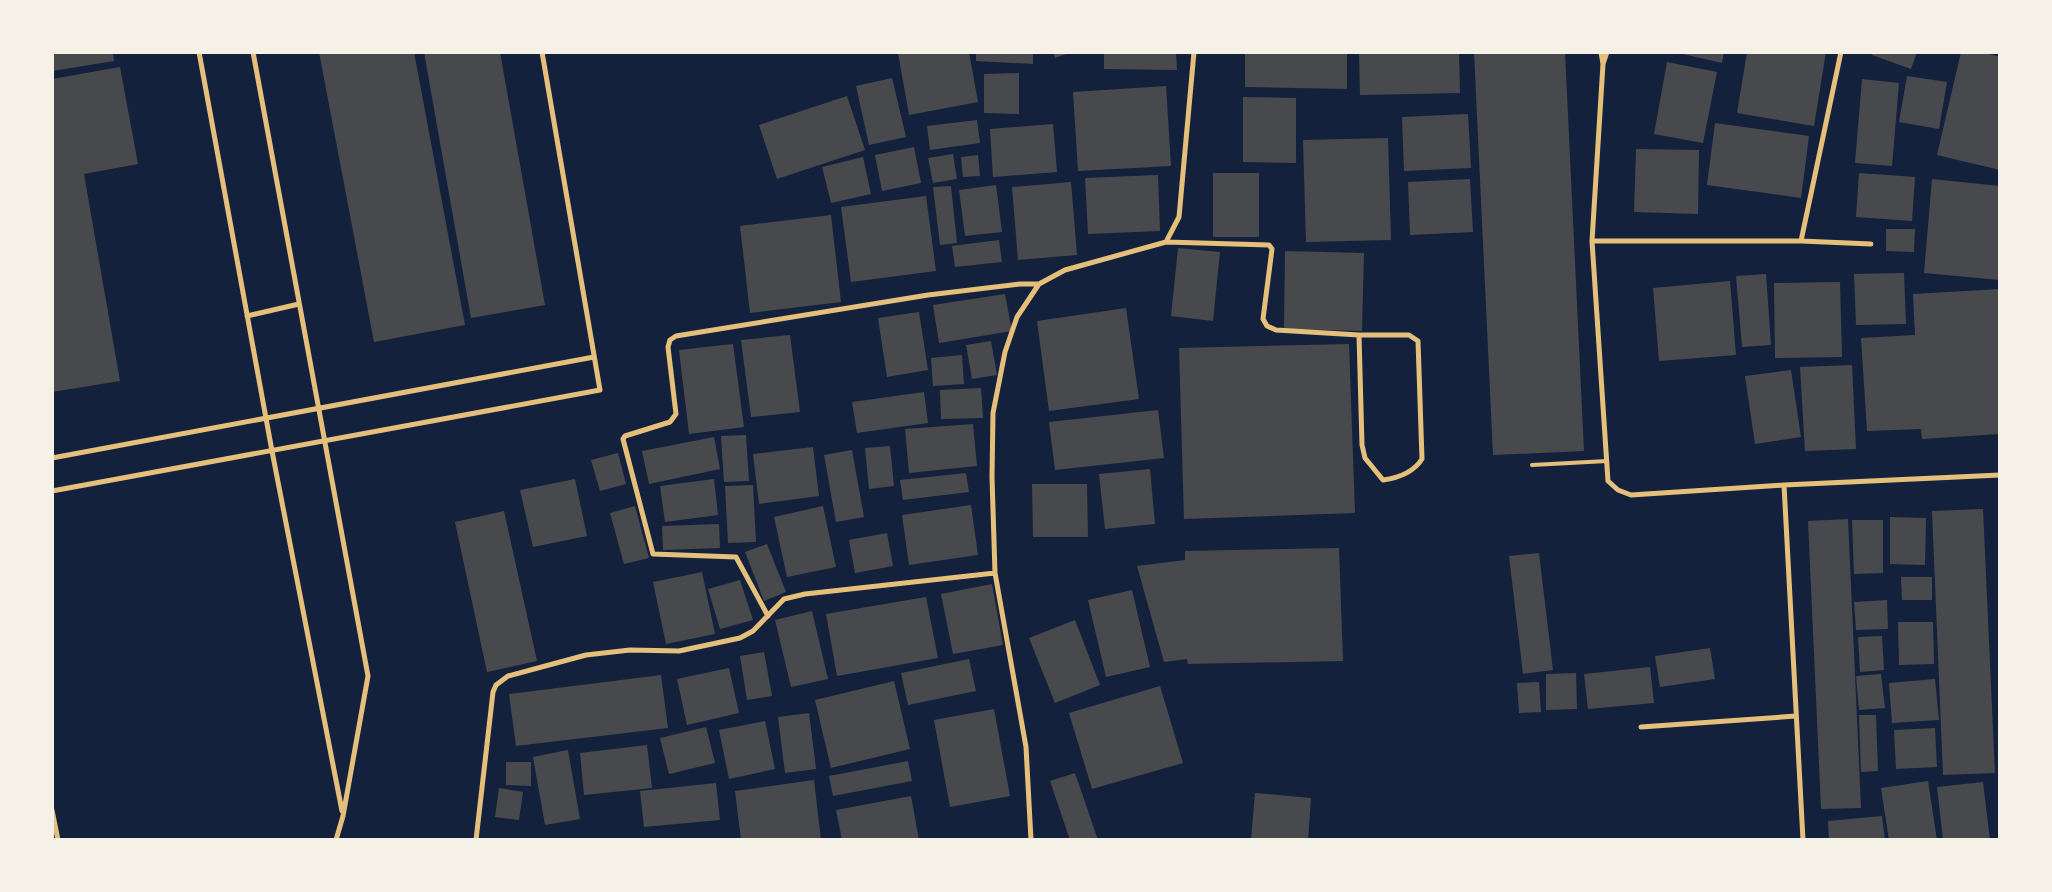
<svg xmlns="http://www.w3.org/2000/svg" width="2052" height="892" viewBox="0 0 2052 892" font-family="'Archivo Narrow',sans-serif">
<style>
.building{fill:#48494c}
.lines{fill:none;stroke-linecap:round;stroke-linejoin:round}
.service{stroke:#e5c07b;stroke-width:4}
.minor{stroke:#e5c07b;stroke-width:5}
</style>
<rect width="100%" height="100%" fill="#14213d"/>
<path class="building" d="M52,52H113L114,61L52,71Z
M319,52H414L465,325L374,342Z
M424,52H500L545,305L471,318Z
M969,52L978,102L909,115L898,53Z
M976,52H1033V64L976,61Z
M1053,52H1069V53L1055,58Z
M1104,52H1176L1177,70L1104,69Z
M1245,52H1347V89L1245,87Z
M1359,52H1459L1460,93L1360,95Z
M1474,52H1565L1584,451L1493,455Z
M1674,52H1724L1722,63Z
M1747,52H1826L1814,126L1737,113Z
M1873,52H1917L1911,69L1872,55Z
M1961,52H1982L2000,57V170L1937,155Z
M1667,62L1717,72L1703,143L1654,134Z
M120,67L138,164L84,174L120,381L52,392V79Z
M1019,73V114L984,113V74Z
M1907,76L1947,82L1939,129L1899,122Z
M892,78L906,137L869,145L856,86Z
M1862,79L1899,83L1892,166L1855,163Z
M1166,86L1171,166L1078,171L1073,92Z
M847,96L865,150L777,179L759,125Z
M1243,97L1296,98V163L1243,162Z
M1468,114L1471,168L1404,171L1402,117Z
M977,120L980,143L930,150L927,126Z
M1715,123L1809,136L1801,198L1707,185Z
M1053,124L1057,172L993,177L990,129Z
M1388,138L1391,240L1306,242L1303,140Z
M914,147L921,183L882,191L875,155Z
M1636,149L1699,150L1698,214L1634,212Z
M953,154L957,179L933,183L928,158Z
M978,155L980,176L963,177L961,157Z
M863,157L871,194L831,203L822,167Z
M1213,173H1259V237H1213Z
M1859,173L1915,177L1912,221L1856,217Z
M1158,175L1160,231L1088,234L1085,178Z
M1470,179L1473,232L1410,235L1408,182Z
M1932,179L2000,186V280L1924,273Z
M1071,182L1077,255L1018,260L1012,187Z
M996,185L1002,232L965,236L959,190Z
M951,186L957,243L940,245L933,187Z
M926,196L936,271L851,282L841,207Z
M831,215L841,302L750,313L740,226Z
M1886,229H1915L1914,252L1886,251Z
M999,240L1002,262L955,267L952,246Z
M1178,248L1220,252L1213,321L1171,316Z
M1285,251L1364,253L1362,331L1284,329Z
M1904,273L1906,324L1856,325L1854,274Z
M1766,274L1771,345L1742,347L1736,276Z
M1730,281L1736,355L1659,361L1653,288Z
M1840,282L1842,357L1775,358L1774,283Z
M2000,289V434L1922,439L1921,429L1867,431L1861,338L1915,335L1913,294Z
M1005,294L1012,331L939,343L933,305Z
M1126,308L1139,399L1049,411L1037,321Z
M919,312L928,370L887,377L878,318Z
M790,335L800,412L751,417L741,340Z
M991,341L997,375L972,379L966,345Z
M733,344L744,427L689,434L679,350Z
M1349,344L1355,513L1184,519L1179,348Z
M962,355L964,384L933,386L931,358Z
M1852,365L1856,449L1805,451L1800,367Z
M1791,370L1801,437L1755,444L1745,376Z
M981,388L983,418L941,419L940,390Z
M924,392L928,423L857,433L852,402Z
M1158,410L1164,458L1055,470L1049,422Z
M973,424L977,466L909,473L905,429Z
M746,435L749,481L724,482L721,436Z
M714,437L720,469L649,484L642,451Z
M890,446L894,486L869,489L865,448Z
M813,447L819,496L759,504L753,454Z
M852,450L864,517L836,522L824,455Z
M618,453L626,484L600,491L591,460Z
M1150,469L1155,524L1105,529L1099,474Z
M966,473L969,492L903,500L900,480Z
M575,479L587,536L533,547L520,490Z
M714,479L718,515L665,522L660,486Z
M1032,484H1087L1088,537H1033Z
M753,485L756,542L728,543L725,486Z
M971,505L978,555L909,565L902,515Z
M635,506L649,558L624,564L610,513Z
M823,506L836,567L787,577L774,517Z
M1983,509L1995,773L1943,775L1932,511Z
M504,511L537,661L487,672L455,522Z
M1890,517L1926,518L1925,565L1890,564Z
M1848,519L1861,808L1821,809L1808,521Z
M1852,520H1883V573L1854,574Z
M719,524L720,548L663,550L662,526Z
M887,533L893,566L855,573L849,540Z
M767,544L786,592L764,601L745,552Z
M1339,548L1343,661L1188,664L1187,659L1164,662L1137,566L1185,560V551Z
M1539,553L1553,670L1523,674L1509,556Z
M702,572L715,634L666,644L653,582Z
M1901,577H1932V600H1902Z
M740,580L753,620L720,629L708,589Z
M992,584L1003,645L953,654L941,594Z
M1132,590L1150,667L1106,677L1088,600Z
M926,597L938,658L837,676L826,614Z
M1887,600L1888,629L1856,630L1854,602Z
M812,611L828,679L791,687L775,620Z
M1075,620L1100,685L1055,703L1029,638Z
M1898,622H1933L1934,664L1899,665Z
M1882,636L1884,670L1860,672L1858,637Z
M1710,648L1715,679L1660,687L1655,656Z
M764,652L772,696L747,700L740,656Z
M969,659L976,691L908,705L901,673Z
M1650,667L1654,703L1588,709L1584,674Z
M729,668L739,713L687,725L677,679Z
M1576,673L1577,709L1546,710V674Z
M1881,674L1885,708L1859,710L1856,676Z
M661,675L668,728L516,746L509,694Z
M1935,679L1939,720L1892,723L1889,683Z
M894,681L910,749L831,768L815,700Z
M1539,682L1541,712L1519,713L1517,683Z
M1160,686L1183,763L1092,789L1069,713Z
M994,709L1010,796L950,807L934,720Z
M809,713L816,769L785,773L778,717Z
M1859,715H1876L1878,771L1861,772Z
M765,721L775,769L729,779L719,730Z
M706,727L715,763L669,774L660,738Z
M1935,728L1937,767L1896,769L1894,730Z
M647,745L652,788L584,795L580,753Z
M568,750L580,819L545,825L533,757Z
M908,761L912,781L833,796L829,776Z
M506,762H531V786L506,785Z
M1075,773L1098,840H1070L1050,781Z
M814,780L821,840H741L735,791Z
M1928,781L1937,840H1889L1881,788Z
M1983,782L1990,840H1943L1937,787Z
M716,783L720,820L644,827L640,791Z
M499,788L523,792L519,820L495,817Z
M1255,793L1311,798L1308,840H1251Z
M911,796L919,840H842L836,810Z
M1882,816L1885,840H1829L1828,821Z"/>
<g class="lines">
<path class="service" d="M1532,465L1607,461"/>
<path class="minor" d="M199,52L272,451L342,811
M253,52L368,676L343,816L336,840
M1601,52L1603,64L1592,241L1608,481L1618,490L1631,495L1784,485L2000,475
M1603,64L1607,52
M1592,241H1801L1871,244
M1801,241L1841,52
M1166,242L1269,245L1272,249L1263,319L1267,326L1276,330L1359,335H1409L1418,341L1422,459C1413,473 1398,478 1383,480L1365,458L1362,445L1359,335
M247,316L299,304
M52,458L594,357
M1784,485L1803,840
M52,491L600,390L542,52
M768,616L736,557L653,554L623,439L625,436L670,422L676,414L668,347L670,340L676,336L928,295L1020,284H1039
M1641,727L1796,716
M52,810L58,840
M476,840L493,692L496,685L508,676L586,655L630,650L679,651L740,638L753,631L784,599L805,594L995,573
M1031,840L1026,747L995,573L992,477L993,413L1005,352L1017,317L1039,284L1065,270L1166,242L1179,217L1194,52"/>
</g>
<rect width="2052" height="892" fill="none" stroke="#f6f1e7" stroke-width="108"/>
</svg>
